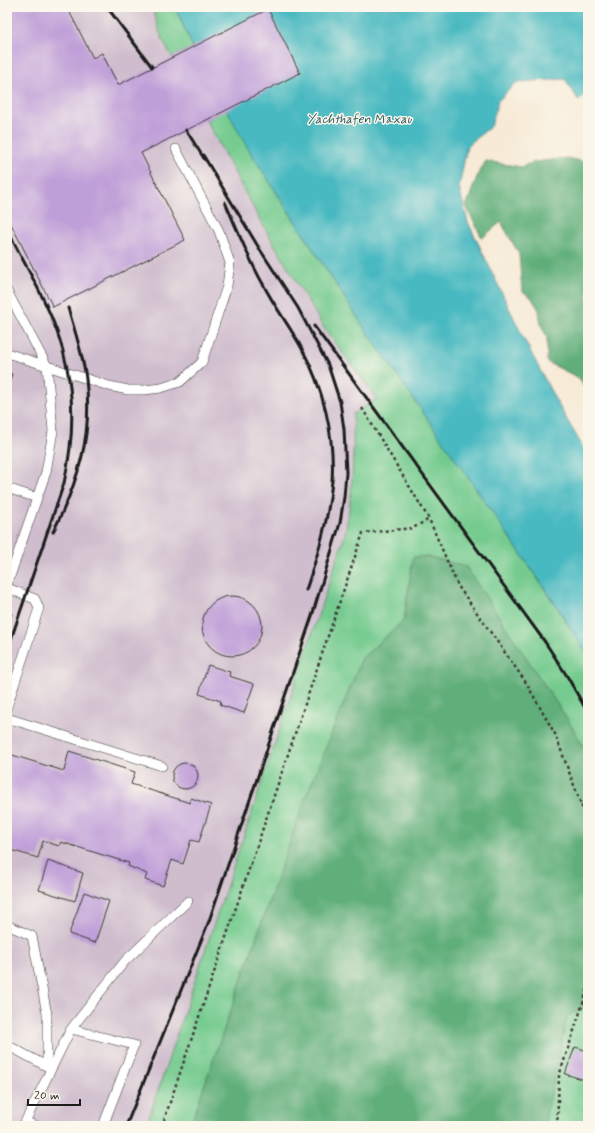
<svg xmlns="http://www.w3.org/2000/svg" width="595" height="1133" viewBox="0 0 595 1133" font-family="Mynerve,sans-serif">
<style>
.industrial{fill:#cfbdce}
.green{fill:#75cb8f;stroke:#487456}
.forest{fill:#60af7a;stroke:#3e664b}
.water{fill:#4ab9c1;stroke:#336a6e}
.building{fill:#bf9fd8}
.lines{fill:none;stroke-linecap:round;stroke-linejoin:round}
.lane-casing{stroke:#3d3b38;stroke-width:10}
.path{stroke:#3d3b38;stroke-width:2.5;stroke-dasharray:3 3;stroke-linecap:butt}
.lane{stroke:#fff;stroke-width:9}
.rail{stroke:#1c1c1c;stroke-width:3}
.labels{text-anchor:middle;stroke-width:3;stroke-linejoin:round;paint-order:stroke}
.water-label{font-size:13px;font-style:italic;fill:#2e5b5e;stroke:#fbf7ec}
</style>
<rect width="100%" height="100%" fill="#fbf7ec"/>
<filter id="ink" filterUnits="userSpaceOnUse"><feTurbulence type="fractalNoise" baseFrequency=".025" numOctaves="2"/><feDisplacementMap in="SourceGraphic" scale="8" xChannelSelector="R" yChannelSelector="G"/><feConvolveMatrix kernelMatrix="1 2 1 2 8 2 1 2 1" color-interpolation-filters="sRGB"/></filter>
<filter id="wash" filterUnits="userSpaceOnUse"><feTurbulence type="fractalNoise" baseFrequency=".012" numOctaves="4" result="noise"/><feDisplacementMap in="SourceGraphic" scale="16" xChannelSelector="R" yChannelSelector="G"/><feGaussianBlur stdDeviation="0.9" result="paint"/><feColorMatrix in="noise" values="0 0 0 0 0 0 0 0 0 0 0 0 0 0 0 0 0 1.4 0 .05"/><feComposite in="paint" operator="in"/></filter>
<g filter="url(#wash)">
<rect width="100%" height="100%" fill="#f7ead6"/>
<path class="industrial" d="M7,7H152L162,39L261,222L324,328L401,432L366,406L353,414V483L349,513L344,538L146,1126H7Z"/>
<path class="green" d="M152,7H175L193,47L172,57L162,39Z
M227,109C254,160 287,208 318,257C406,391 501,520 588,655V1126H146L344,538C353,497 354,456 353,414L377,399L324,328L261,222L206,120Z"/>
<path class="forest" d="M568,158L588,163L587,393L579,378L547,362V337L541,325L539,310L531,297L522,291L519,254L501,222L482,238L466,206L478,174L486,161L521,167L534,162Z
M413,557H430L466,567L569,722L588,754V1004L567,1017L544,1126H190L305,799L362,658L404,620Z"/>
<path class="water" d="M175,7H588V90L579,101L565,79L517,82L498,101L491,126L467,146L459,188L468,222L523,337L555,399L588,456V655L546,590L363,326L247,147L190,41Z"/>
<g id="blocks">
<path class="building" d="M7,7H67L93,58L102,53L118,85L268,9L300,73L141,153L185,240L53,307L7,216Z
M7,372L12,374L7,389Z
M202 626a30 30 0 1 1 60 0a30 30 0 1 1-60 0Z
M7,612L12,614L7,627Z
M208,665L230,672L229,676L254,684L244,713L220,705L221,701L199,694Z
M69,751L135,772L131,784L190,803L191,798L211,805L199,842L191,840L183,864L172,860L163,886L145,880L147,874L128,866L129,863L61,842L59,846L43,841L38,858L7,849V760L9,754L64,771Z
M172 776a13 13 0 1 1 26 0a13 13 0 1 1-26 0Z
M48,861L83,873L75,901L39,890Z
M84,892L109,901L95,943L69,934Z
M575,1047L588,1051V1081L565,1074Z"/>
</g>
</g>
<g filter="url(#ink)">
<use href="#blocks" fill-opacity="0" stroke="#3d3b38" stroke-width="1"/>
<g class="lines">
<g class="lane-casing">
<path id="lane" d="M7,291L47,366L109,386L128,390H144L161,388L180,382L202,362L227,286L230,263L219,231L176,149
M7,353L47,366L53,431L46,472L37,498L7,488
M7,585L37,498
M7,588L35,599L39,608L7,707
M7,718L162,766
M7,925L32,936L47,1014V1066
M71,1029L125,961L188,901
M7,1045L50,1068
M25,1122L37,1126
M23,1126L71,1029L134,1045L103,1126"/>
</g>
<path class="path" d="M362,408L429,519L458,586L525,681L555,734L588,823
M162,1126L363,533L413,528L429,519
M557,1126L559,1076L588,988"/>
<use href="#lane" class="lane"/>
<path class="rail" d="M107,7L152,67
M186,130L205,160
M225,202C237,229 248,258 263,284C274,306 289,325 301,347C323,387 335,435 332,481C329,518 318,554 306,590
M7,229C26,268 52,308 63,351C75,394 74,439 64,483L7,651
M314,326L545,642L567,676L588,713
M53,532C78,482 93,436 86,379C83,355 75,331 68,308
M126,1126L209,921L312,616L340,523L344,497L346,473L344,429L340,402L328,365L298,308L259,248L203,155"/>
</g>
</g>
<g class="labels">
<g class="water-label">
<text x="359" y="123">Yachthafen Maxau</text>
</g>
</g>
<rect width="595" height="1133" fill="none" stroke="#fbf7ec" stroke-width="24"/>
<path d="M28 1099v6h52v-6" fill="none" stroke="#1c1c1c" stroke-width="2"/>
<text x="34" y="1099" font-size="12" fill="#1c1c1c" stroke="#fbf7ec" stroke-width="3" paint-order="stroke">20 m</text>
</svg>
